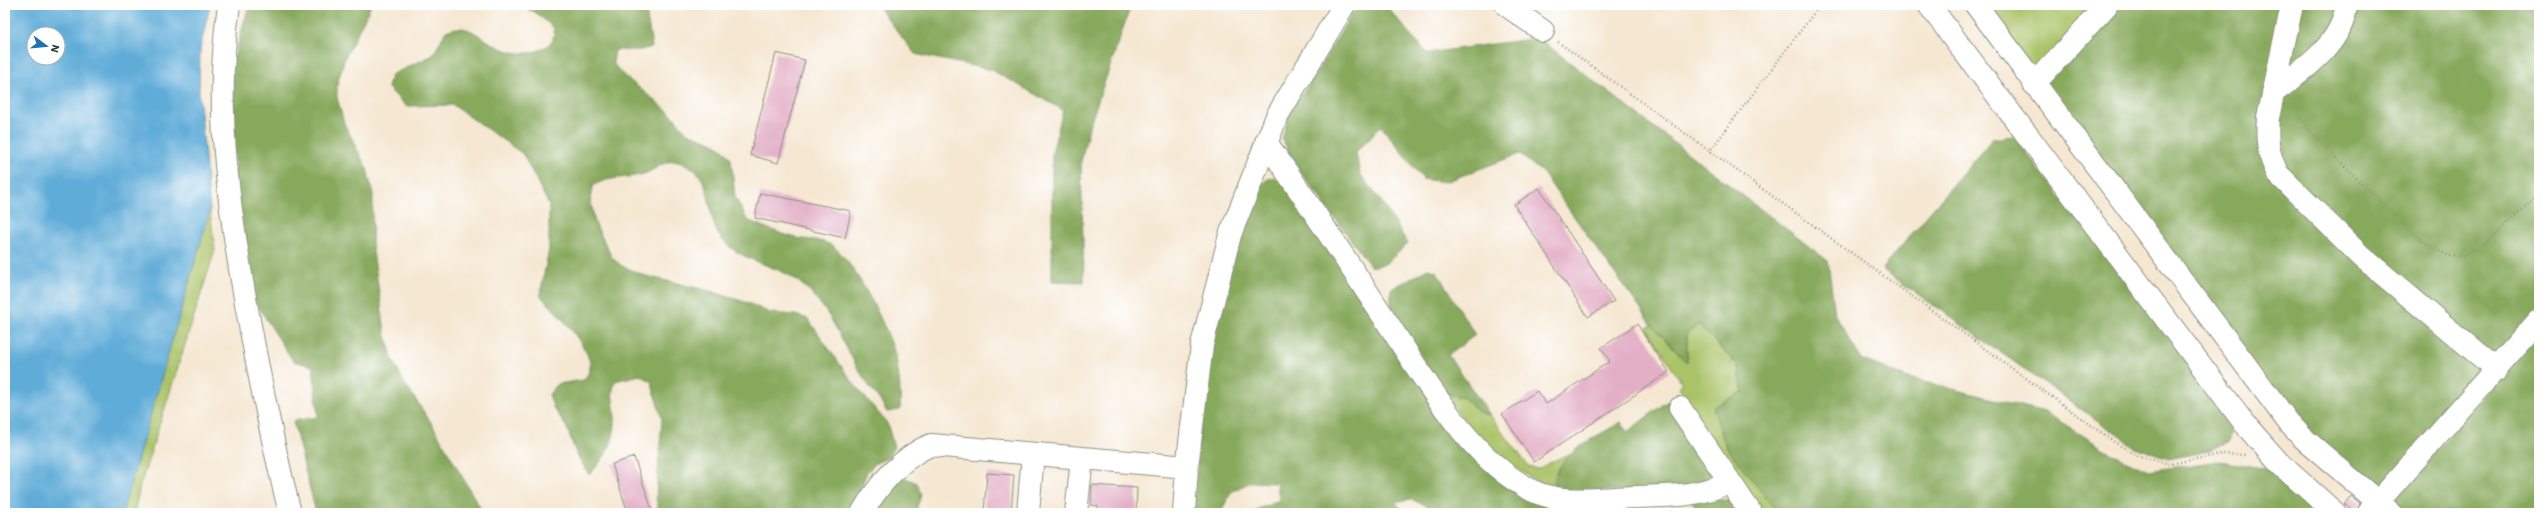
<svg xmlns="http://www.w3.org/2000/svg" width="2544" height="518" viewBox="0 0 2544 518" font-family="Itim,sans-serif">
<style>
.green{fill:#aac368;stroke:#64804e}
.forest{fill:#87a95c;stroke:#537348}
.water{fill:#5eacd8;stroke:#3e7486;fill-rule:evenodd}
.building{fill:#e3afc6}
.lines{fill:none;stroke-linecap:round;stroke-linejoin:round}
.minor-casing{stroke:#8a9282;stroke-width:24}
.path{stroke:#8a9282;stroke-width:2.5;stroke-dasharray:1 3;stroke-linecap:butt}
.minor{stroke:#fff;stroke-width:22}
</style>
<rect width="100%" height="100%" fill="#fff"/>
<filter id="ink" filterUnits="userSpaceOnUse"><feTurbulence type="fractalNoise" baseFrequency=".025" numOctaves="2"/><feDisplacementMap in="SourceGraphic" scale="8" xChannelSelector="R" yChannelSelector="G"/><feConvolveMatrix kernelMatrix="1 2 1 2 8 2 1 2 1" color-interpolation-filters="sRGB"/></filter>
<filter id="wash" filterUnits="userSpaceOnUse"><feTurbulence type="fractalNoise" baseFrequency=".012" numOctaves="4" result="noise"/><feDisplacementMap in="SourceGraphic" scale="16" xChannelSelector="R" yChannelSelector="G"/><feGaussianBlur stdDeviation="0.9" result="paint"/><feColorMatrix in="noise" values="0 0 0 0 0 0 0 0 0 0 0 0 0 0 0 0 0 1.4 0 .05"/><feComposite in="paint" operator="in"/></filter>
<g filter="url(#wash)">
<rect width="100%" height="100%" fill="#f5e7d1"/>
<path class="green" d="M1983,5H2101L2035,76Z
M210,210L215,250L140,486L134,513H122Z
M1699,324L1738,366L1743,392L1713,407L1727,447L1778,513H1761L1679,388L1682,383L1647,328L1652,325L1687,362V333Z
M1442,392L1464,398L1479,412L1490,415L1529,467L1537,469L1570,453L1554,476V493L1485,447Z"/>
<path class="forest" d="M249,5H371L344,60L337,85V98L344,123L367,169L373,194L372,245L385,332L392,358L403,381L432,424L483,513H316L293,421L318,417L313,366L293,361L256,303L235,176L232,65Z
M515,5H650L646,10L652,47L640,50H615L613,63L621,73L671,114L687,133L712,142L723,149L731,159L735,197L747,220C762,226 777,233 793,237C806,241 819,238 831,245C853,258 891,334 896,358C899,374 901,393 900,410L887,412C881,400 872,391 865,380C841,343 830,302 792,277C769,263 738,260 721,238C703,213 718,175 680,162C666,158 656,170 644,174C626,179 610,176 594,185L590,198L595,223L612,258L622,266L646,276L710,291L748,303L770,313L796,315L808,319L853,383L887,423L894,447L887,458L876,463L867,472L851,513H660L656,498L662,419L651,381L640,375L615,381C610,396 614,402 615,418C616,442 604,459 589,475L576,453L567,428L553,407L549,394L558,384L584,380C586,377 589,373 590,369C594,350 553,309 540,295L549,249V205L523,154L453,105L406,106L388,88L391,75L433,55L446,31C450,30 454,28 458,28C470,27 481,37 491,43C512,56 535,58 553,41L554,28L535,12Z
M877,5H1131L1089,127L1081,161L1084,282L1052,281V153L1063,110L992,70L915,54Z
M2112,5H2287L2266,160L2483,370L2378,490L2302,428L2042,83Z
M2296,5H2342L2337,25L2290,69L2286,58Z
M2351,5H2539V308L2500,351L2493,354L2483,352L2281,171L2271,137L2283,95Z
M1386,6L1427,53L1538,38L1828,261L1835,315L1861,359L1908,378L2045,412L2114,455L2148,471L2219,461L2268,469L2324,513H1778L1726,447L1713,407L1743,392L1738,366L1699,324L1687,333V363L1652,325L1542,172L1519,154L1445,182L1423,179L1381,126L1356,152L1360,174L1384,205L1408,244L1385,264L1371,267L1300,171L1282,139L1290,111L1310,83L1353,12L1362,8Z
M2013,136L2221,403L2232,426L2228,442L2208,451L2169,459L2135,447L1882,269L1992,139Z
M1273,177L1282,180L1479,458L1580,509L1579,513H1443L1411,499L1395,502L1405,513H1255L1258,509L1279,501L1277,483L1251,482L1232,491L1220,513H1194C1197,450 1203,385 1215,323C1221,290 1233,258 1244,227C1250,209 1253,183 1273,177Z
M1428,269L1437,272L1475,335L1448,355L1490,415L1479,412L1464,398L1442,392L1391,305V289Z
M2539,333V513H2398L2394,506V500Z
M1668,401L1714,467C1715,477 1712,481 1704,486L1566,493L1555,487C1553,454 1597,437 1621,422L1627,432Z
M903,477L917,483L921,495L915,513H877L893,485Z
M1691,500H1736L1745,513H1700Z"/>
<path class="water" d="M5,5H210L200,49L199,92L210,210L122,513H5ZM34,34H58V58H34Z"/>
<g id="blocks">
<path class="building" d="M776,53L805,60L778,163L750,155Z
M1539,188L1614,301L1588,317L1514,205Z
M760,193L851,211L845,238L755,218Z
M1637,324L1669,372L1534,462L1502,414L1537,391L1546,404L1610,361L1601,348Z
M634,457L653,513H628L612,464Z
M987,473L1014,475L1011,513H984Z
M1092,485L1137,488L1136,513H1098V506L1091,505Z
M2351,496L2360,503L2357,513L2344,504Z"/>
</g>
</g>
<g filter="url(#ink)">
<use href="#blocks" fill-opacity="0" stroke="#8a9282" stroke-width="1"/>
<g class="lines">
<g class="minor-casing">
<path id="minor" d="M229,5C213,110 230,217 249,320C261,385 274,449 290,513
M1506,5L1543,31
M1929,5L2249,429L2280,464L2335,513
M1976,5L2289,423L2302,437L2391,513
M2292,5L2268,118C2266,139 2268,155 2278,174L2361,256L2497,370
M2034,84L2107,5
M2273,93C2301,72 2344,43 2346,5
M1266,142C1307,200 1346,260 1385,319C1424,377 1468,459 1533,491C1561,505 1602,498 1632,497C1667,496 1698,497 1730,482
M1680,408L1751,513
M2369,512L2539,320
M862,513C877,487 902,456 931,445L1187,467
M1028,513L1033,454
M1076,513L1082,459
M1184,513L1187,467L1202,345L1230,235L1277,116L1344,5"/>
</g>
<path class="path" d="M1558,42L2116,443L2138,456L2169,464L2223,454L2246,455
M2295,100L2299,115L2314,136L2419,239L2448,256H2462L2485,244L2539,194
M1709,152L1820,5"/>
<use href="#minor" class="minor"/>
</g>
</g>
<rect width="2544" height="518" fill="none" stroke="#fff" stroke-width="20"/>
<g transform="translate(46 46) rotate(106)"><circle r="19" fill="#ffffff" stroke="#a5b1ae"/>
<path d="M0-3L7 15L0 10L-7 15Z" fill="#1f6fb2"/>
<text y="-6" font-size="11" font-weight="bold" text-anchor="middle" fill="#1f3d34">N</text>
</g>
</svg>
